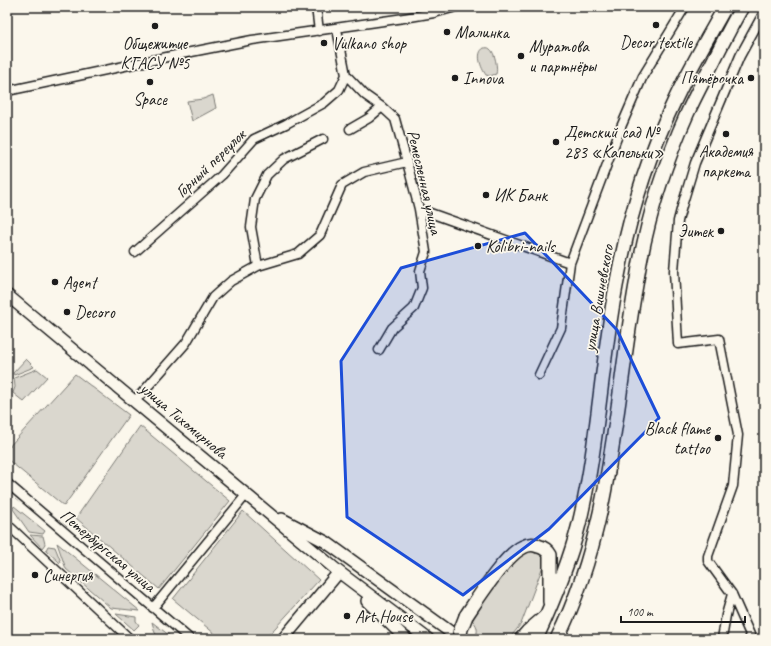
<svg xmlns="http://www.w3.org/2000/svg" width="771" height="646" viewBox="0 0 771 646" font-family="Caveat,sans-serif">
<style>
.green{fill:#dad7ce;stroke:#7b7a75}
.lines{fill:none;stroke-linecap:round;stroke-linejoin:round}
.street-casing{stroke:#1c1c1c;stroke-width:11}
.secondary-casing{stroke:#1c1c1c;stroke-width:14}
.primary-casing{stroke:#1c1c1c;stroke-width:16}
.street{stroke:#fbf7ec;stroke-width:8}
.secondary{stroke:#fbf7ec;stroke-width:11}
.primary{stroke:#fbf7ec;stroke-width:13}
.primary-bridge-casing{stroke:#1c1c1c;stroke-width:16;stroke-linecap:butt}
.primary-bridge{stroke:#fbf7ec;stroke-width:13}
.marked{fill:#1d4ed8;fill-opacity:0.2;stroke:#1d4ed8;stroke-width:3;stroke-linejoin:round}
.poi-dot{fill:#1c1c1c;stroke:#fbf7ec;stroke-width:1.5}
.labels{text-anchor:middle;stroke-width:3.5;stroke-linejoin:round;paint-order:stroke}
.poi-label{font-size:17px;fill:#1c1c1c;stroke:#fbf7ec;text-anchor:start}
.street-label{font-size:17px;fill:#1c1c1c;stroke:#fbf7ec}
</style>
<rect width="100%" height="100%" fill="#fbf7ec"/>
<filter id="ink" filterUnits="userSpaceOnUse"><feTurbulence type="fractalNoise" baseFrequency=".025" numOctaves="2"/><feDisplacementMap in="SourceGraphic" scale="8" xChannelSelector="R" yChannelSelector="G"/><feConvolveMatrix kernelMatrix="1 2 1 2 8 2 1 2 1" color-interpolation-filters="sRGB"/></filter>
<g filter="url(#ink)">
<path class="green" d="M484,48C486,48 488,47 490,49C495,52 498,69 496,74L490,76L486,75C481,68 475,53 484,48Z
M213,95L216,108L192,121L187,101L203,99Z
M26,359L34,367L14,375L13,373Z
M37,369L47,377L24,402L13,393L15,387L14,378Z
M75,374L129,415L64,506L7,459V449Z
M140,426L230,501L159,589L76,518Z
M14,506L45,531L43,534L29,532L13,509Z
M243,511L319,580L265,639H221L173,599Z
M30,535L43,536L45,544L42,548Z
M57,543L140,611L111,608L66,569Z
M48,546L55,547L61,562L60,563L46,550Z
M535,547L546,558L521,624L509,639H474C480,631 477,624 470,618L514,557Z
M116,614L136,617V621L139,625L134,630Z
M152,622L174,639H161L155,633Z"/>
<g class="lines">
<g class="street-casing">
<path id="street" d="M316,7L319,31
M337,29L346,75L365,95L382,107L395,119L407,162L419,209L426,252L420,271L422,288L414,308L392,328L379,350
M7,91L181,54L252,40L404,18L434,13L456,7
M350,129L369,118L382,107
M419,209L570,263
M135,252L222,175L254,139L286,124L324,103L339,90L346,75
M258,266L251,227L255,199L267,175L284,159L323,139
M539,375L561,328L570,263L621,127L643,76L685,7
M135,401L186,343L213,297L231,281L258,266L298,254L320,235L342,185L364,172L407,162
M7,483L190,639
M7,522L8,525L130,639
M153,608L246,495
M722,639L726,615L732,594
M752,639L732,594L708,561V556L733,486L738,435L719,339L678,344L674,271L678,221L682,206L695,163L740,56L764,12"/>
</g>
<g class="secondary-casing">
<path id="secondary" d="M7,295L339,572L428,639
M282,519L326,542L460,639
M367,601L406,639
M283,639L339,572
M520,639L527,631L547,614"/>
</g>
<g class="primary-casing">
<path id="primary" d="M466,616C478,598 505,555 523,547C528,544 534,544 538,546C543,547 548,551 550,555V602
M536,639C553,602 569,564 579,524C599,442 601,358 618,276C629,218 647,158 673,104C688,71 707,39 725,7
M557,639C613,527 615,400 637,279C646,224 664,165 687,114C695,96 705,78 714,60C723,42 732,24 742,7"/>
</g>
<use href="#street" class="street"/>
<use href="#secondary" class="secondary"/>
<use href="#primary" class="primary"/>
<g class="primary-bridge-casing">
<path id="primary-bridge" d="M459,639L461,629L466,616"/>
</g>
<use href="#primary-bridge" class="primary-bridge"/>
</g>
</g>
<path class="marked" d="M525,233L617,330L659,418L549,529L463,595L347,517L341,361L401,268Z"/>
<g class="poi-dot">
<circle cx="656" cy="25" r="4"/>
<circle cx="155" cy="26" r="4"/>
<circle cx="447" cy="32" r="4"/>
<circle cx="324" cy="43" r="4"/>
<circle cx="521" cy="56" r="4"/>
<circle cx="455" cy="78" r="4"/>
<circle cx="751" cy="78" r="4"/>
<circle cx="150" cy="82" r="4"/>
<circle cx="726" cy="134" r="4"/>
<circle cx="556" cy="142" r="4"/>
<circle cx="486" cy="195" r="4"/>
<circle cx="721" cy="231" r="4"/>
<circle cx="478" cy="246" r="4"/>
<circle cx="55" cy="282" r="4"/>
<circle cx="67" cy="312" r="4"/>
<circle cx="718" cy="438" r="4"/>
<circle cx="35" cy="575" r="4"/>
<circle cx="347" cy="616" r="4"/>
</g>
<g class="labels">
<g class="poi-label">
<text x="455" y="38">Малинка</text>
<text x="656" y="48" text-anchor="middle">Decor textile</text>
<text x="155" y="49" text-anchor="middle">Общежитие<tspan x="155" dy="20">КГАСУ №5</tspan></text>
<text x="332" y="49">Vulkano shop</text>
<text x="529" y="52">Муратова<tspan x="529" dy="20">и партнёры</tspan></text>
<text x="463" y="84">Innova</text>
<text x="743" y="84" text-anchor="end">Пятёрочка</text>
<text x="150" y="105" text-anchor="middle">Space</text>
<text x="564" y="138">Детский сад №<tspan x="564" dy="20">283 «Капельки»</tspan></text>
<text x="726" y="157" text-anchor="middle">Академия<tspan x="726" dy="20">паркета</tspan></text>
<text x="494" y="201">ИК Банк</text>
<text x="713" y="237" text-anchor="end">Эитек</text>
<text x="486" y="252">Kolibri-nails</text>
<text x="63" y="288">Agent</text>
<text x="75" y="318">Decoro</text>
<text x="710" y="434" text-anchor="end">Black flame<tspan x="710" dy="20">tattoo</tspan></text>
<text x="43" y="581">Синергия</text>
<text x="355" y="622">Art House</text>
</g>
<g class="street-label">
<text transform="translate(210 163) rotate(-44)" y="6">Горный переулок</text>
<text transform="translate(425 182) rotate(77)" y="6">Ремесленная улица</text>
<text transform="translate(598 298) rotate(-80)" y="6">улица Вишневского</text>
<text transform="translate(184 420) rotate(40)" y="6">улица Тихомирнова</text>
<text transform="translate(108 550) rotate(40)" y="6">Петербургская улица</text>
</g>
</g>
<rect width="771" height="646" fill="none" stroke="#fbf7ec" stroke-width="24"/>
<rect x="12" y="12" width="747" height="622" fill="none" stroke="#1c1c1c" stroke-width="1.5" filter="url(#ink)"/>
<path d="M621 616v6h124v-6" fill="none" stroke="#1c1c1c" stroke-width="2"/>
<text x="627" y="616" font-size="12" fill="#1c1c1c" stroke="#fbf7ec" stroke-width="3" paint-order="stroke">100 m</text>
</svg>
